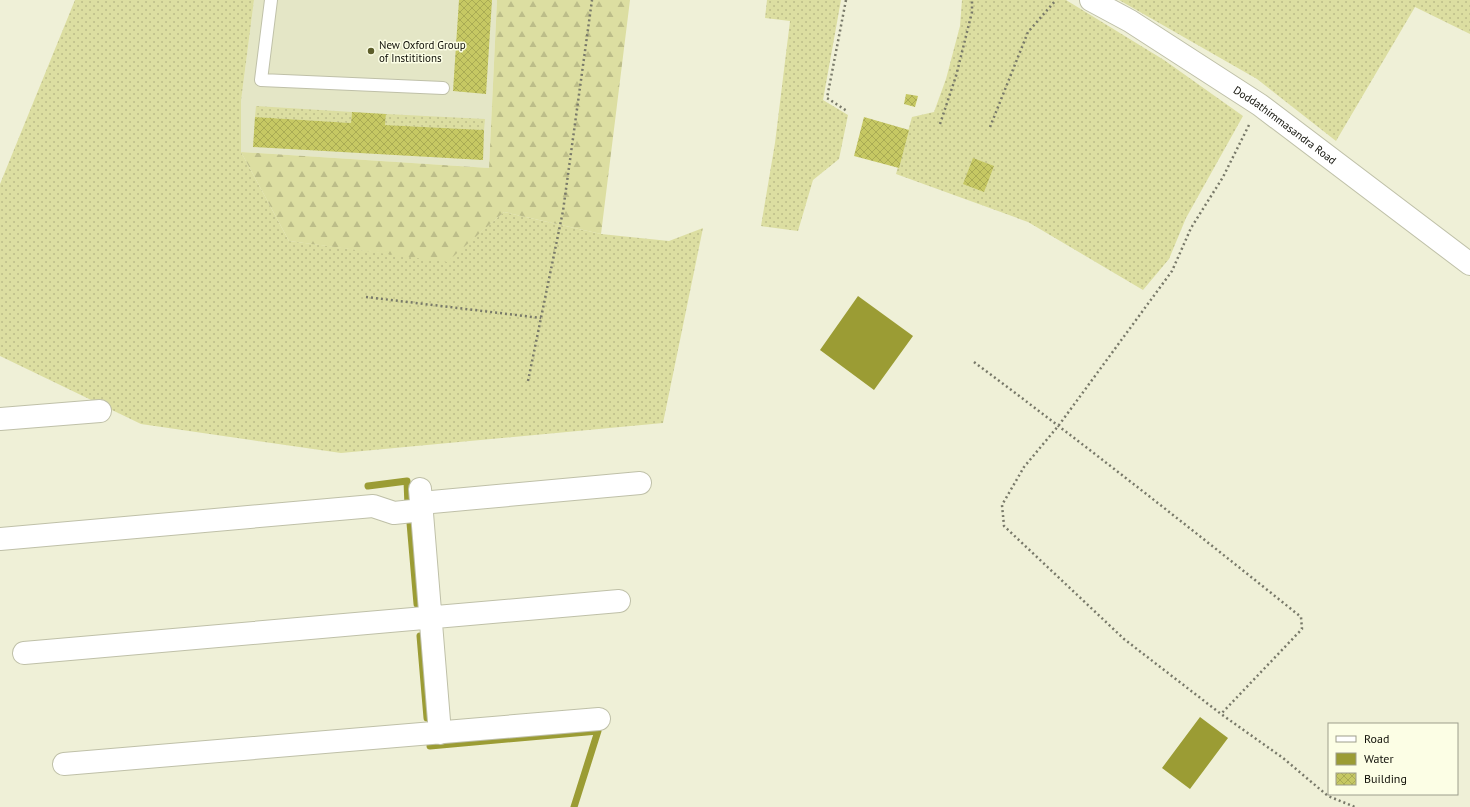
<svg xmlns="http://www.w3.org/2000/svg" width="1470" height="807" viewBox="0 0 1470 807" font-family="'PT Sans',sans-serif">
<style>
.built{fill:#e4e6c6}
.grass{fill:url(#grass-dots)}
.forest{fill:url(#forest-firs)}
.water{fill:#9b9c34}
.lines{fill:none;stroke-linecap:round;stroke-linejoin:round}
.stream{stroke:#9b9c34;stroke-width:7}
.building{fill:url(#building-cross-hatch)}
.service-casing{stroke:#bfc0a8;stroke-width:14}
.minor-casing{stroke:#bfc0a8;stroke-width:24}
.tertiary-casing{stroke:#bfc0a8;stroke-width:24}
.path{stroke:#787969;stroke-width:2.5;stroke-dasharray:2 3;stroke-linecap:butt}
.service{stroke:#fff;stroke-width:12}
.minor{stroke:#fff;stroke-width:22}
.tertiary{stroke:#fff;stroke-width:22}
.poi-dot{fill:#5c5d2a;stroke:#fcfee5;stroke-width:1.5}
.labels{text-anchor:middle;stroke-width:3;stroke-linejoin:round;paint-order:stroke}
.poi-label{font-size:11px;fill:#0f0f07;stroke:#fcfee5;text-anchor:start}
.street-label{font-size:11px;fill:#0f0f07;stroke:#fcfee5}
</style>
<defs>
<pattern id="grass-dots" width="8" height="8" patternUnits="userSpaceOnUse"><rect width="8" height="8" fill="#dcdea1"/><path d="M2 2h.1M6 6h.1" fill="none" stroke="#bcbd89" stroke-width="1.8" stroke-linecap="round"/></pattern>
<pattern id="forest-firs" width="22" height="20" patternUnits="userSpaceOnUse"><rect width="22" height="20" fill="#dcdea1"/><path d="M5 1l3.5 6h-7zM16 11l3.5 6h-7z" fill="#bcbd89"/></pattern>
<pattern id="building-cross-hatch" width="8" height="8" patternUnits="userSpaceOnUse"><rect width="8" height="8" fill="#c6c863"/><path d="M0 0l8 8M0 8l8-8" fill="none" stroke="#a9ab54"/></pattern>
</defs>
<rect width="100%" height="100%" fill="#eff0d7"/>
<path class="built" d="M254,0H497L489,168L241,152V101Z"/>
<path class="grass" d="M75,0H254L241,101V152L289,241L447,261L504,212L601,234L669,241L703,228L663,423L341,453L141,424L0,356V184Z
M767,0H841L823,100L848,115L839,159L813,180L798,231L761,226L775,143L790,21L765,18Z
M962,0H1066L1164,60L1243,116L1186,218L1169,259L1143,290L1028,222L896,174L912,117L934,112L946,79L960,26Z
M1119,0H1470V34L1415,7L1336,141L1257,79Z
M256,106L352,112L351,123L255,117Z
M386,114L485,119L484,130L385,125Z"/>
<path class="forest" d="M497,0H630L601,234L504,212L447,262L289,241L241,152L489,168Z"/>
<path class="water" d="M858,296L913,336L874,390L820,350Z
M1200,717L1228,738L1190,789L1162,768Z"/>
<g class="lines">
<path class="stream" d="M368,486L407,481L408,506
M410,523L417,604
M420,636L427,718
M430,746L598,731L574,807"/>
</g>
<path class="building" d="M459,0H492L486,94L453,91Z
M906,94L918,96L915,107L904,104Z
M352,112L386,114L385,125L484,130L483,160L253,147L255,117L351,123Z
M864,117L909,130L899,168L854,156Z
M973,158L994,166L984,192L963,184Z"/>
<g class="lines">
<g class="service-casing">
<path id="service" d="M271,0L261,80L443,88"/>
</g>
<g class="minor-casing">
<path id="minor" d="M0,419L100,411
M420,489L440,733
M421,503L640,483
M0,539L373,506L394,513L422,510
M24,653L619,601
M64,764L599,719"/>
</g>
<g class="tertiary-casing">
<g id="tertiary">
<path id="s1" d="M1091,0L1130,21L1260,105L1470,264"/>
</g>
</g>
<path class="path" d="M846,0L827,98L847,111
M940,124L956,76L972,12V0
M1249,125L1223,177L1191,228L1172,271L1059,425L1024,467L1002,505L1004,526L1124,639L1221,714L1283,758L1328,796L1355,807
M990,127L1028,32L1056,0
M366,297L541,318
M974,362C1085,445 1193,530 1301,617L1302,629L1221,714
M528,381L563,211L592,0"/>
<use href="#service" class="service"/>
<use href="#minor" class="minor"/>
<use href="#tertiary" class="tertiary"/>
</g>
<circle class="poi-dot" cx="371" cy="51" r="4"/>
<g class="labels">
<g class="poi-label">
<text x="379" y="49">New Oxford Group<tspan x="379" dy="13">of Instititions</tspan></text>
</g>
<g class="street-label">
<text dy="4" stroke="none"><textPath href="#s1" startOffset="231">Doddathimmasandra Road</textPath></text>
</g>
</g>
<rect x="1328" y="723" width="130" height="72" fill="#fcfee5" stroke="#9d9e8c"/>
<rect x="1336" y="736" width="20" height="6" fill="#ffffff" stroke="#9d9e8c"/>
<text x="1364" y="743" font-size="12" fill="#0f0f07">Road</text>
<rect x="1336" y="753" width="20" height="12" fill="#9b9c34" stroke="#9d9e8c"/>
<text x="1364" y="763" font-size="12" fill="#0f0f07">Water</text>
<rect x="1336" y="773" width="20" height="12" fill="url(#building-cross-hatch)" stroke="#9d9e8c"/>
<text x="1364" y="783" font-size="12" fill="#0f0f07">Building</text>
</svg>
